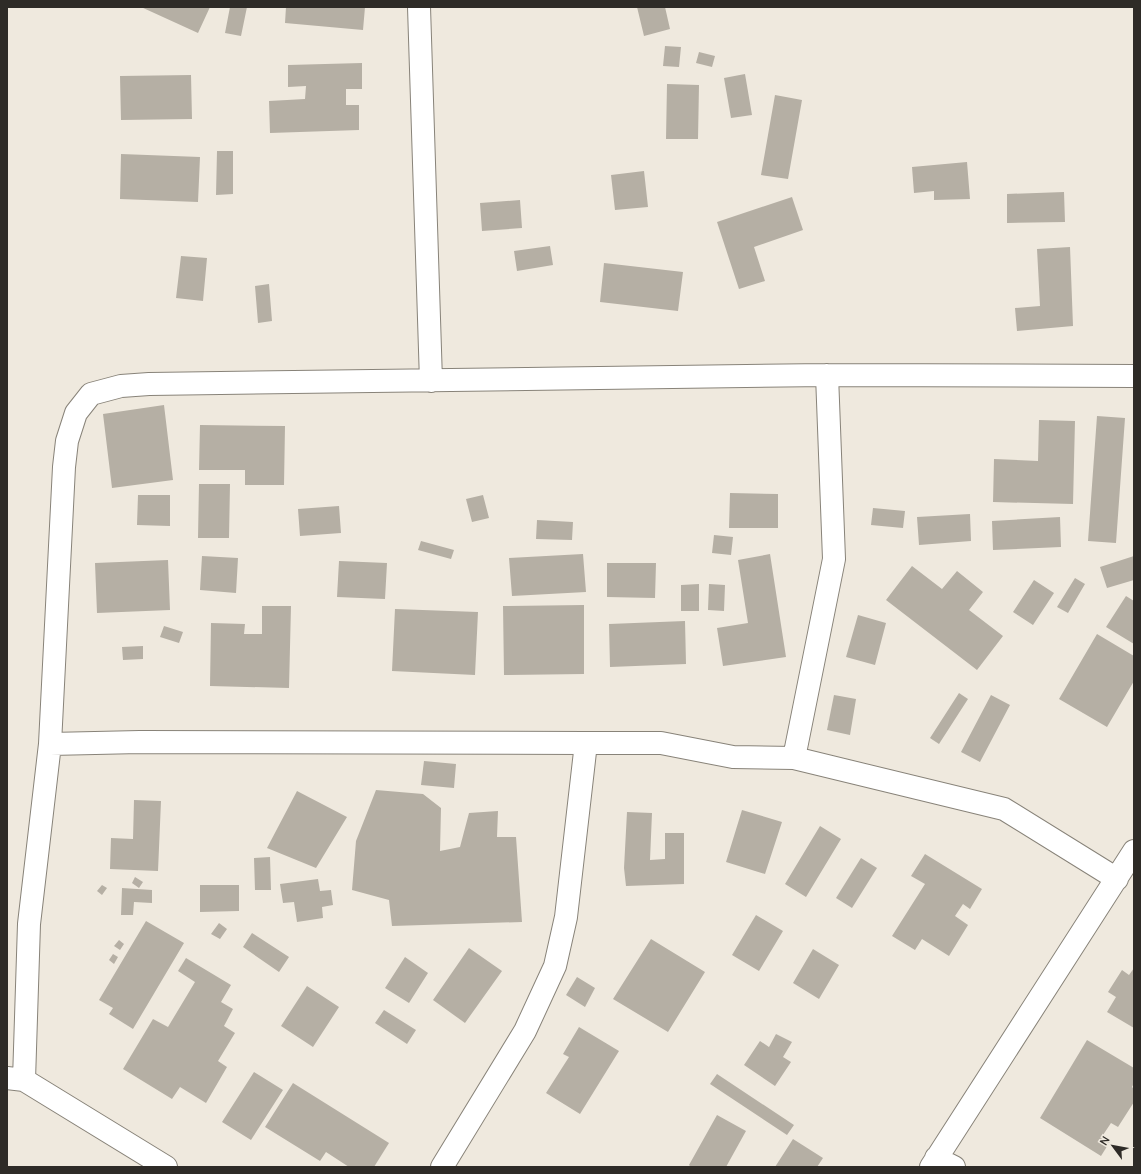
<svg xmlns="http://www.w3.org/2000/svg" width="1141" height="1174" viewBox="0 0 1141 1174" font-family="'Nunito Sans',sans-serif">
<style>
.building{fill:#b5afa4}
.lines{fill:none;stroke-linecap:round;stroke-linejoin:round}
.minor-casing{stroke:#888379;stroke-width:24}
.minor{stroke:#fff;stroke-width:22}
</style>
<rect width="100%" height="100%" fill="#efe9de"/>
<path class="building" d="M141,7H210L198,33Z
M230,7H247L241,36L225,33Z
M286,7H365L363,30L285,23Z
M637,7H665L670,29L644,36Z
M665,46L681,47L679,67L663,66Z
M699,52L715,56L712,67L696,63Z
M362,63V89H346V105H359V130L270,133L269,101L305,99L306,86L288,87V65Z
M745,74L752,115L731,118L724,78Z
M191,75L192,119L121,120L120,76Z
M667,84L699,85L698,139H666Z
M775,95L802,100L788,179L761,175Z
M217,151H233V194L216,195Z
M121,154L200,157L198,202L120,199Z
M967,162L970,199L934,200V191L914,193L912,167Z
M644,171L648,207L615,210L611,175Z
M1064,192L1065,222L1007,223V194Z
M792,197L803,230L754,247L765,281L739,289L717,222Z
M520,200L522,228L482,231L480,203Z
M550,246L553,265L517,271L514,251Z
M1070,247L1073,326L1017,331L1015,308L1040,306L1037,249Z
M181,256L207,258L203,301L176,298Z
M604,263L683,272L678,311L600,302Z
M269,284L272,321L258,323L255,286Z
M164,405L173,480L112,488L103,414Z
M1097,416L1125,418L1116,543L1088,541Z
M1039,420L1075,421L1073,504L993,502L994,459L1038,461Z
M200,425L285,426L284,485H245V470H199Z
M199,484H230L229,538H198Z
M730,493L778,494V528H729Z
M138,495H170V526L137,525Z
M483,495L489,518L472,522L466,499Z
M339,506L341,533L300,536L298,509Z
M873,508L905,511L903,528L871,525Z
M970,514L971,541L919,545L917,517Z
M1060,517L1061,547L993,550L992,521Z
M537,520L573,522L572,540L536,539Z
M714,535L733,537L731,555L712,553Z
M421,541L454,550L451,559L418,550Z
M583,554L586,592L512,596L509,558Z
M770,554L786,657L723,666L717,628L748,623L738,560Z
M202,556L238,558L236,593L200,590Z
M1134,556V580L1107,588L1100,567Z
M168,560L170,610L97,613L95,563Z
M339,561L387,563L385,599L337,597Z
M607,563H656L655,598L607,597Z
M912,566L942,589L957,571L983,592L969,610L1003,636L977,670L886,600Z
M1075,578L1085,584L1068,613L1057,607Z
M1034,580L1054,593L1033,625L1013,612Z
M699,584V611H681V585Z
M709,584L725,585L724,611L708,610Z
M1126,596L1134,601V644L1106,627Z
M584,605V674L504,675L503,606Z
M262,606H291L289,688L210,686L211,623L245,624L244,634H262Z
M395,609L478,612L475,675L392,671Z
M858,615L886,623L875,665L846,657Z
M685,621L686,664L610,667L609,624Z
M164,626L183,632L179,643L160,637Z
M1097,634L1134,656V681L1107,727L1059,699Z
M143,646V659L123,660L122,647Z
M959,693L968,699L939,744L930,738Z
M834,695L856,699L850,735L827,730Z
M991,695L1010,705L980,762L961,752Z
M424,761L456,764L454,788L421,785Z
M376,790L423,794L441,808L440,851L460,847L469,813L498,811L497,837H516L522,922L392,926L389,900L352,890L356,841Z
M297,791L347,817L316,868L267,848Z
M134,800L161,801L158,871L110,869L111,838L133,839Z
M742,810L782,822L765,874L726,862Z
M627,812L652,813L650,860L665,859V833H684V884L626,886L624,868Z
M820,826L841,839L806,897L785,884Z
M925,854L982,889L970,909L963,904L955,916L968,925L949,956L922,939L915,950L892,936L925,884L911,876Z
M270,857L271,890H255L254,858Z
M861,858L877,868L852,908L836,898Z
M135,877L143,882L139,888L132,883Z
M318,879L320,891L331,890L333,905L322,907L323,918L297,922L294,902L283,903L280,884Z
M102,885L107,888L102,895L97,891Z
M200,885H239V911L200,912Z
M122,888L152,890V903L134,902L133,915H121Z
M756,915L783,931L759,971L732,955Z
M146,921L184,943L133,1029L109,1014L113,1008L99,1000Z
M219,923L227,929L220,939L211,934Z
M252,933L289,957L279,972L243,947Z
M651,939L705,972L668,1032L613,999Z
M119,940L124,944L120,950L114,946Z
M469,948L502,971L465,1023L433,1000Z
M813,949L839,965L819,999L793,983Z
M113,954L118,957L114,964L109,960Z
M405,957L428,973L409,1003L385,988Z
M186,958L231,985L221,1002L233,1009L224,1026L235,1033L218,1061L227,1067L206,1103L180,1087L172,1099L123,1069L153,1019L168,1027L195,982L178,971Z
M1134,968V1028L1107,1012L1116,997L1108,992L1122,970L1129,975Z
M577,977L595,988L585,1007L566,995Z
M307,986L339,1007L313,1047L281,1026Z
M384,1010L416,1030L407,1044L375,1023Z
M579,1027L619,1051L580,1114L546,1093L569,1057L563,1054Z
M776,1034L792,1042L783,1057L791,1062L775,1086L744,1065L760,1041L769,1047Z
M1087,1040L1134,1068V1083L1132,1087L1134,1089V1102L1118,1127L1111,1123L1103,1135L1111,1140L1101,1156L1040,1118Z
M254,1072L283,1090L251,1140L222,1122Z
M717,1074L794,1125L787,1135L710,1084Z
M293,1083L389,1143L374,1167H349L326,1152L320,1161L265,1127Z
M717,1115L746,1131L726,1167H691L689,1165Z
M793,1139L823,1158L817,1167H775Z"/>
<g class="lines">
<g class="minor-casing">
<path id="minor" d="M419,7L431,381
M50,744L140,742L586,743
M794,758L834,559L827,375
M7,1078L24,1080L166,1167
M24,1080L29,924L50,744L64,467L67,441L76,413L91,394L121,386L149,384L827,375L1134,376
M936,1158L954,1167
M442,1167L525,1031L555,966L566,917L586,743H661L733,757L794,758L1004,809L1117,879
M931,1167L1134,851"/>
</g>
<use href="#minor" class="minor"/>
</g>
<rect width="1141" height="1174" fill="none" stroke="#2e2b27" stroke-width="16"/>
<g transform="translate(1113 1146) rotate(302)" stroke="#efe9de" stroke-width="3" paint-order="stroke">
<path d="M0-3L7 15L0 10L-7 15Z" fill="#2e2b27"/>
<text y="-6" font-size="11" font-weight="bold" text-anchor="middle" fill="#2e2b27">N</text>
</g>
</svg>
